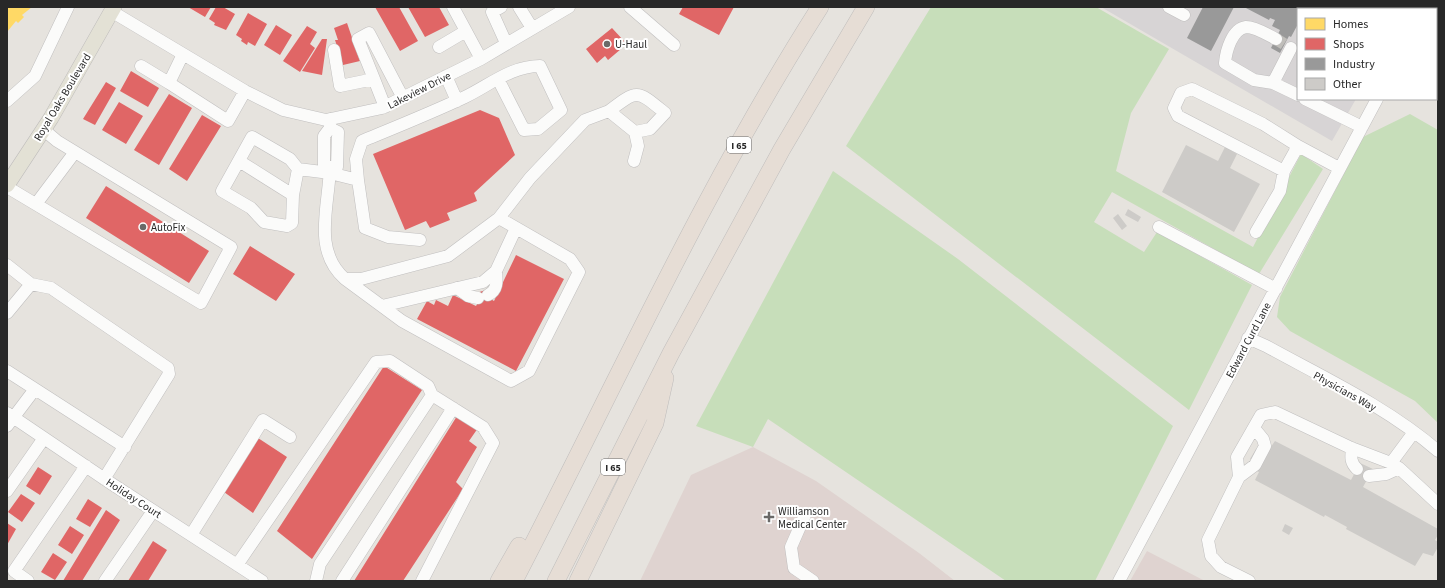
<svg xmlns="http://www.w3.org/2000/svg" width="1445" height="588" viewBox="0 0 1445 588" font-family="'Source Sans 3',sans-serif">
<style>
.industrial{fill:#d7d4d5}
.medical{fill:#dfd3d0}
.green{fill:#c7deba}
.homes{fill:#ffd966}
.shops{fill:#e06666}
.industry{fill:#999}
.building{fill:#cdcbc8}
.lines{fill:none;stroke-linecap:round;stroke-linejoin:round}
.minor-tunnel{stroke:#c0beba;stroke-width:12;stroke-dasharray:12 6;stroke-linecap:butt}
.minor-casing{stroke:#c0bfbf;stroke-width:13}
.major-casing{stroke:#bfbdbc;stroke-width:16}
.highway-casing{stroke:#bfbdbc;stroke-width:18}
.minor{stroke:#fbfbfa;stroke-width:12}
.major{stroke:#e3e1d5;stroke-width:15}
.highway{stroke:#e6ddd5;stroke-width:17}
.poi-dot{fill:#6a6968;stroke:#fff;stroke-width:1.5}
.labels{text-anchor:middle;stroke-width:4;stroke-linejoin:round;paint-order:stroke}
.shield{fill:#fff;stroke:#686868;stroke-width:1}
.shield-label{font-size:10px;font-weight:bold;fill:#282828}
.poi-label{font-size:11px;fill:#282828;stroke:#fff;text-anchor:start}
.street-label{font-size:11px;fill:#282828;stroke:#fff}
</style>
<rect width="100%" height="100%" fill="#e6e3de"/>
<path class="industrial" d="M1101,7H1409L1408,9H1298V99H1356L1332,141Z"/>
<path class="medical" d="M753,447L816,481L919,553L955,581H640L691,475Z
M1147,551L1205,581H1130Z"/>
<path class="green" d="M931,7H1096L1169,49L1131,113L1116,171L1253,247L1301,154L1323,169L1259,274L1112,192L1094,222L1144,252L1157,232L1252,285L1189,410L846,146Z
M1410,114L1438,130V423L1415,401L1290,331L1277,317L1280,297L1363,137Z
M833,171L958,259L1173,426L1095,581H1006L768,419L753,447L696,426Z"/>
<path class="homes" d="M7,7H32L22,15L24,17L18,23L16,21L7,32Z"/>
<path class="shops" d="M188,7H211L205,17Z
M216,7H223L235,14L226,30L214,25L215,23L209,19Z
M375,7H399L418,41L400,51Z
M408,7H439L449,25L425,37Z
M683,7H734L719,35L679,14Z
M248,13L267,24L255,46L248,42L247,45L241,41L242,39L236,35Z
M347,23L360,61L343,65L335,40H338L334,28Z
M276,25L292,35L280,55L264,45Z
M307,26L317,32L310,44L315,48L300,72L283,61Z
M612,28L624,41L618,46L621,49L608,60L605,56L597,63L586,49Z
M322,39H327L322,75L302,71Z
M131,71L159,88L148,107L120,91Z
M106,82L116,88L95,125L83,119Z
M169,94L192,108L159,165L134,150Z
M119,102L143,116L126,144L102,130Z
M480,110L499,118L515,155L474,193L477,201L447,213L450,220L430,228L426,221L405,230L373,154Z
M202,115L221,126L187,181L169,169Z
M106,186L209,251L189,283L86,218Z
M250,246L295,274L276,301L233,274Z
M516,255L564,279L516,371L417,319L427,301L434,305L436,300L448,306L453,295L476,306L479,301L476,293L486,290L489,298L494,301Z
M384,366L422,390L312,559L277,531Z
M457,416L478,428L469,441L477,447L456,482L463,489L403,581H354Z
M258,438L287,457L253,513L224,492Z
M38,467L52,476L40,495L26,486Z
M21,494L35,503L22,522L8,512Z
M88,499L102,508L90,527L76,519Z
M106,510L120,520L82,581H63Z
M7,523L16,529L7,545Z
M70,526L84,535L72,554L58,545Z
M153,541L167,550L148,581H128Z
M53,553L67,562L55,580L41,572Z"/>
<path class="industry" d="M1203,7H1234L1211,51L1187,38Z
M1244,7H1307L1305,9H1298V24L1291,37L1289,36L1280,53L1271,48L1280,30L1272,26L1275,20L1270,18L1269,20Z"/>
<path class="building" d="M1186,145L1218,161L1225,147L1237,154L1230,168L1260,184L1234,232L1162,192Z
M1128,209L1141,217L1138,222L1125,215Z
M1118,214L1127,226L1122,230L1113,218Z
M1275,441L1351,480L1360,463L1373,469L1363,487L1438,529V535L1435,540L1438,542V547L1433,556L1423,553L1415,566L1346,529L1347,527L1325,515L1324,517L1255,480L1259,472L1257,471L1260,464L1250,459L1256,449L1266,454Z
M1285,524L1293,528L1289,535L1282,531Z"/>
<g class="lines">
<path class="minor-tunnel" d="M1276,39L1284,44"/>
<g class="minor-casing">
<path id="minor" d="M453,7L481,59
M501,7L492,12L506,43
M519,7L532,28
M630,7L674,45
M1169,7L1184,15
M1426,9L1427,7
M111,11L245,91L283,110L326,120L382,108L481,59L569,7
M1276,39C1268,35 1256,27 1246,27C1232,29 1226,51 1225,63L1254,80L1273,83L1298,95
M439,47L466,31
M334,50L340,86L374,79L385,107
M183,54L169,83L228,121L245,91
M141,66L169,83
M446,76L457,101
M374,79L358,39L369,33L403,98
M1273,83L1291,48
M1305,99L1362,127
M7,101L35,76L68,7
M609,111C638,89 637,90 665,113L650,129L635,132
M330,119V128L324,136V167H337L338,132L330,128
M239,161L293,195
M330,167C329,206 312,250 345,279H361L448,256L499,218L530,178L585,120L609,111L635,132L638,146L634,161
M298,169L290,159L252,137L222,191L251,208L264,222L287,226L292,223L293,195L298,169L330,173L358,180L356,159L362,141C396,127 431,113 465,97C490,85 511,66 540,66L561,110L538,129L524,130L498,79
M1284,171L1178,116L1174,108L1181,93L1192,89L1263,124L1298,146
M358,180L365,228L388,237L420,240
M7,187L201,303L231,247L57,141L44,130
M36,204L75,152
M1159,227L1276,289
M1256,232L1280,191L1284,171L1298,146L1339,168
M7,265L31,284L7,313
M345,279L402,321L511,381L529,371L579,272L570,259L499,218
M31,284L51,288L168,368L169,374L104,479
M457,288L468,296L478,298
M488,295C498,290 497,281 496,271
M382,306L483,282L496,271L516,228
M1248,338L1266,346C1324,378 1387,407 1438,451
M7,371L125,447
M7,413L112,484L262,581
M7,426L35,389
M1352,448C1351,457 1350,462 1357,469
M1391,463L1399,468L1438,504
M1369,476L1386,474L1399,468
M1239,477L1255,465L1265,446L1263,439L1254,428
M7,491L44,438
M805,515L791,547L794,568L813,581
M191,535L263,420L290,437
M237,565L376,362L390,361L428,386L432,395L320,564L316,581
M28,581L14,571L86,466
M105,581L153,511
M342,581L453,408
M422,581L493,443L483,427L432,395
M1119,581L1377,99
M1249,581L1221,567L1211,556L1208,540L1239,477L1237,457L1261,415L1275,412L1349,447L1391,463L1414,432"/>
</g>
<g class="major-casing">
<path id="major" d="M7,185L51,118L114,7"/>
</g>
<g class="highway-casing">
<path id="highway" d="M499,581L519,546
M514,581C614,389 703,190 820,7
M556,581L671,353L782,149L866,7
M578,581L655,423L665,378"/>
</g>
<use href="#minor" class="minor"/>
<use href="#major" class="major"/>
<use href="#highway" class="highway"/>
</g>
<g class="poi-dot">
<circle cx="607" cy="44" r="4"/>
<circle cx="143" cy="227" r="4"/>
<path d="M767 511h4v4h4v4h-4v4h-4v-4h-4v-4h4z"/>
</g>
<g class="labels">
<g class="shield">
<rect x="727" y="137" width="24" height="16" rx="3"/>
<rect x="601" y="459" width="24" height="16" rx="3"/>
</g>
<g class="shield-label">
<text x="739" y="149">I 65</text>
<text x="613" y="471">I 65</text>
</g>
<g class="poi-label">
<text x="615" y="48">U-Haul</text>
<text x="151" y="231">AutoFix</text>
<text x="778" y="515">Williamson<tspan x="778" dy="13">Medical Center</tspan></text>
</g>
<g class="street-label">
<text transform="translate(419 90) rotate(-27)" y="4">Lakeview Drive</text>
<text transform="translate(62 97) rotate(-59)" y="4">Royal Oaks Boulevard</text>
<text transform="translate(1248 340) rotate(-62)" y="4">Edward Curd Lane</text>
<text transform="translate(1345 391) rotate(29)" y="4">Physicians Way</text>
<text transform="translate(134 498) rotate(33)" y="4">Holiday Court</text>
</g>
</g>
<rect width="1445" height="588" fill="none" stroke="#282828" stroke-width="16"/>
<rect x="1297" y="8" width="140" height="92" fill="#ffffff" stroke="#a9a9a9"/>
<rect x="1305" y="18" width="20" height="12" fill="#ffd966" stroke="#a9a9a9"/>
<text x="1333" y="28" font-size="12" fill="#282828">Homes</text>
<rect x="1305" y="38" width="20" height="12" fill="#e06666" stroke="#a9a9a9"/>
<text x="1333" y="48" font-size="12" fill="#282828">Shops</text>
<rect x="1305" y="58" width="20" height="12" fill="#999999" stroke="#a9a9a9"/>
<text x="1333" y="68" font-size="12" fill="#282828">Industry</text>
<rect x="1305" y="78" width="20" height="12" fill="#cdcbc8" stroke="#a9a9a9"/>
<text x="1333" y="88" font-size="12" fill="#282828">Other</text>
</svg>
